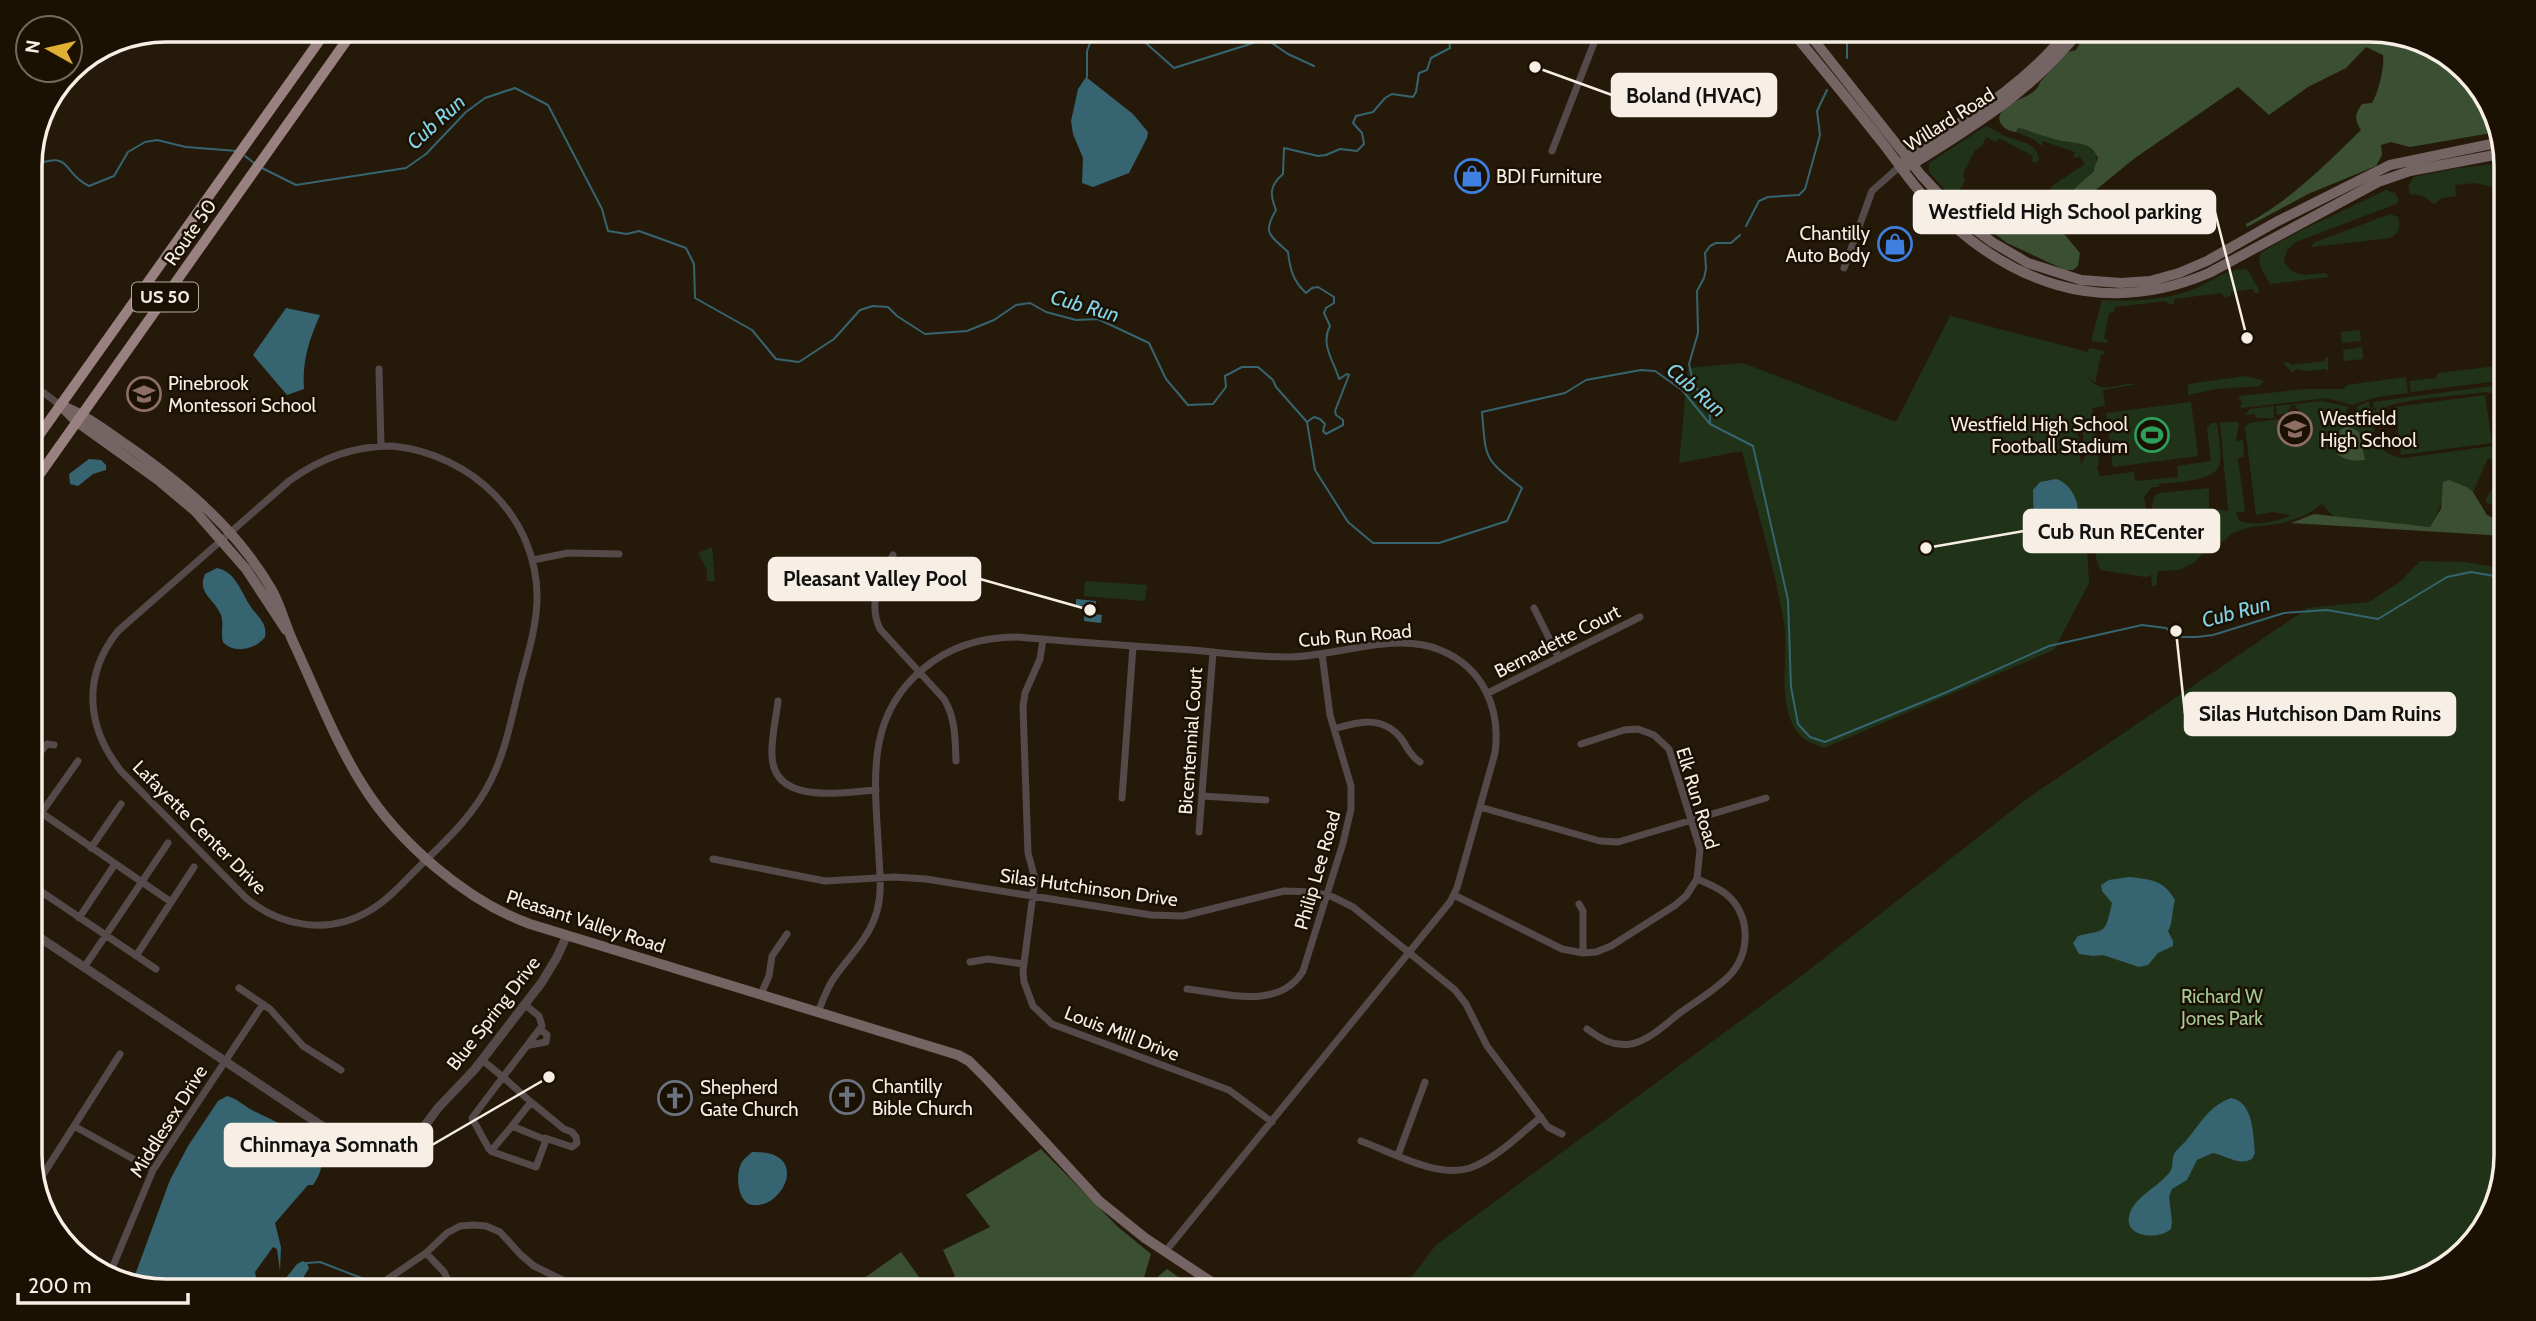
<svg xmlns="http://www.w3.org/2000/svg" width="2536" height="1321" viewBox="0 0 2536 1321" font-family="Cabin,sans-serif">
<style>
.green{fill:#203319;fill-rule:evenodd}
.forest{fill:#3b5033}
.water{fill:#366470}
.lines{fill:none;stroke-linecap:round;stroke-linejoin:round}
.stream{stroke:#366470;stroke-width:2}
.minor{stroke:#554a4a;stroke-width:7}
.tertiary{stroke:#554a4a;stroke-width:9}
.secondary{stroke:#756464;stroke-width:10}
.trunk{stroke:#998181;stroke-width:10}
.labels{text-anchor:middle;stroke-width:5;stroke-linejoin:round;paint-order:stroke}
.shield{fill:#1b1103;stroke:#b5aca1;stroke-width:2}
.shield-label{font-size:18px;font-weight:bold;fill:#f7efe5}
.street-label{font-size:19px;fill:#f7efe5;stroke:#1b1103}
.poi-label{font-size:19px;fill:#f7efe5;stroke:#1b1103;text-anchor:start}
.park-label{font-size:19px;fill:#a4cb97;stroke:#1b1103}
.water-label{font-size:21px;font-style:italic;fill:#81d2e6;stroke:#1b1103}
.rim{fill:none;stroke:#f7efe5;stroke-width:3.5}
.leader{fill:none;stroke:#f7efe5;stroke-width:2.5}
.callout-dot{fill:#f7efe5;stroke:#1b1103;stroke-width:2.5}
.callout{fill:#f7efe5;stroke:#f7efe5;stroke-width:2.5}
.callout-label{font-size:21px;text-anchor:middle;font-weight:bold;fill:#111}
</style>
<rect width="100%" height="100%" fill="#251a0a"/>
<path class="green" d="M1986,126C1993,129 2000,134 2007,137C2021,142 2036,142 2039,159L2036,163L2032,161L2033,156L1999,138L1996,142L1986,137L1982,146L1975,150L1963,174L1965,181L1960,189L1968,194L1967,198L2025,228L2027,223L2032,225L2052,186L2085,164L2080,156L2075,158L2073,157L2075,152L2043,141L2041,146L2035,140L2016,132L2018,128L2084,144L2096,153L2097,165L2084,182L2062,200L2046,222L2024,234H2016L1965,203L1961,208L1929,172V163Z
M2506,163V190L2475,183L2455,185L2456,196L2442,198L2434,204L2423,196L2410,194L2408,186L2414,177L2458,168Z
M2386,190L2393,193V190L2399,200L2396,204L2296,242L2287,250L2284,260C2291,279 2308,275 2325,273L2329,277L2270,284C2265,274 2253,261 2263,251L2300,231Z
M2390,214L2398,217C2401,226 2399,234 2390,238L2312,247L2313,243Z
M2243,267L2249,272L2259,290L2258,293H2254L2253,289L2231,292V296L2224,297L2222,293L2174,299V304H2169L2165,301L2115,307L2114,312L2109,313L2104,338L2108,340L2107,343L2091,341L2102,300C2132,302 2166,300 2194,289C2208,284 2230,266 2244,270Z
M1950,316L2088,352L2089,348L2104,351L2105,354L2101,355L2095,383L2085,374C2103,399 2116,381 2137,384L2103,390L2105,406L2092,408L2099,463L2097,468L2100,476L2134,472L2135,481L2178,477L2177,466L2211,461L2207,428L2211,423H2217C2218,435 2222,451 2220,463C2217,482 2174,482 2159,484V487H2152L2144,497L2151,532H2155L2152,507L2154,496L2160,493L2209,488V508L2228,511L2220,422H2239L2236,441L2243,440L2244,457L2238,458L2245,512H2236L2239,521C2254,526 2277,523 2291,515L2273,512L2256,515L2245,427L2249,423L2295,417L2300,411L2293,404L2288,410V413L2277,415L2276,406L2322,401L2349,407L2346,411L2349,423L2358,424L2360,418L2356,407L2369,401V406L2375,411L2378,407L2374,408L2373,402L2506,384V401L2496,394L2486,392C2456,396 2423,397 2394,404C2361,413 2371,456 2404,458L2492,446L2506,438V466L2488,458L2473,492L2464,485L2451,482C2440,496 2441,512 2430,527L2342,518L2334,517L2322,504L2306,515L2283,523L2246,528L2231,534L2225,540L2211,545L2194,563L2179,570L2158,571L2156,586H2152L2151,573L2150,576L2145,577L2101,570C2088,551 2106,538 2085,514L2089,583L2054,650L1824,748C1809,742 1799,739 1792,723C1778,693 1789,655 1784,622C1774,565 1756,507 1742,451L1679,463L1688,368L1743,363L1896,422ZM2081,413L2085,457L2081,465L2078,433Z
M2360,330L2361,341L2342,343L2341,332Z
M2362,347L2363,359L2344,361L2343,350Z
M2325,357H2328V373L2326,369L2308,371L2296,369L2293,373L2283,363L2289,362L2291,365L2325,361Z
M2506,365V380L2411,392L2409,381L2436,378L2438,373Z
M2246,376L2264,381L2260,386L2216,389L2188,395V384Z
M2406,377L2408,393L2377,397L2352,405L2327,398L2242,408L2239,406L2242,404L2241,399H2238L2240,396L2306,389H2344L2347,385Z
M2485,395L2492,443L2401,455L2395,407Z
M2191,402L2198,456L2113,467L2106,413Z
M2274,406V418H2256L2255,414L2245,415L2250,409Z
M2503,470L2506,472V513L2485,501Z
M712,547L715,581H707V570L698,553Z
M2420,561L2465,562L2506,569V1155L2492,1216L2439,1273L2371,1291H1401L1436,1245L1804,974L2028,798L2308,608L2369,602L2401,581Z
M1085,581L1147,585L1145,601L1084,596Z"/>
<path class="forest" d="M2084,30H2370L2431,44L2484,91L2497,132L2410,147L2391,142L2381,145L2382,155L2376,166L2308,194L2247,227L2246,224C2290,201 2325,165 2361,130C2354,119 2355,114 2362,104L2372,103C2378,94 2385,66 2383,55L2366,47L2346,68L2308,87L2269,115L2238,87L2135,158L2061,218L2060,229L2080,253L2078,266L2073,270H2065L2007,243L1961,208L1965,202L2005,228L2016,234H2024L2046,222L2062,200L2093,172L2098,158C2091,140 2073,144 2058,140C2046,137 2035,133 2023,129L2018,128L2016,132C2008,131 2000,127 1999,118C2005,97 2035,101 2040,82L2068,52L2076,50L2082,40Z
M2348,426L2359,432L2365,460C2353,461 2347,461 2337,454L2340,430Z
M2449,480L2467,487L2473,492L2487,515L2506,524V536L2291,523L2314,514L2430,527L2441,509L2443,482Z
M1041,1149L1118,1227L1151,1254L1140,1291H930L955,1276L943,1250L990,1227L966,1195Z
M901,1252L929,1291H846Z
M1167,1269L1198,1291H1151L1154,1280Z"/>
<path class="water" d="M734,30H772C759,41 746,44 734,30Z
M1086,77L1133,114L1148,132L1147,138L1129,173L1093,187L1082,183L1083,158L1073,134L1071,121L1078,89Z
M286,308L320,315C309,340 302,361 304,389L287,395L253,355Z
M89,459L101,460L106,465V470L93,474L78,486L70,484L69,474Z
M2056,479C2070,482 2084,506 2075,520C2069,530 2048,534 2038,535L2034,531L2033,490L2040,482Z
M217,568C235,572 240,589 249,604C256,616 268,622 265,637C255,650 234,654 223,642C220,632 225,622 220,613C213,598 197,593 205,574Z
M1076,599L1096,601L1095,614L1102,615L1101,623L1084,621L1085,606L1076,605Z
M2129,877C2150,879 2164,880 2175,900C2172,909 2173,924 2168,931L2173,941V946L2158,953L2148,965L2139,967L2103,955L2093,956L2079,954L2073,943L2078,936C2106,929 2105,935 2112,903L2102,891L2101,885L2109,880Z
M227,1096C236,1098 242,1104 250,1109C268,1119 317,1138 321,1159C323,1168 318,1178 313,1185H308L275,1223L281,1247L280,1271L277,1249L273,1247L255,1272L257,1283L235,1291H166L132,1283L170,1180L188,1146L218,1101Z
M2231,1098C2254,1102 2253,1135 2255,1153L2252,1159C2239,1166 2227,1156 2213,1153L2197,1160L2187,1180L2172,1189L2169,1197L2172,1222L2171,1229C2158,1241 2121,1237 2130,1213C2136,1195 2161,1186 2171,1170C2173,1166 2172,1159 2174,1154C2177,1149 2181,1146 2185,1142C2199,1126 2208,1106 2231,1098Z
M752,1152C812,1150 783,1209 753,1205C738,1204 735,1175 741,1164C743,1159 748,1156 752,1152Z
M303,1261L307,1263L309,1268L296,1290H292L286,1283V1278L297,1264Z"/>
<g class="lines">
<path class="stream" d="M1137,30L1139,37L1174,68L1266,39L1288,54L1314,66
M1847,58V30
M1087,77V51L1095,30
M245,156L254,163
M30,167C73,148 61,173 89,186L114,176L128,152L145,142L157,140L186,147L237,151
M262,168L296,185L406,168L426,154L466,112L485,98L515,88L548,105L602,209L608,231L627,234L639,231L686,248L694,264L695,298L752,330L776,359L799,362L834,339L860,310L873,306L888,307L897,316L925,334L967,331L994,320L1016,305L1030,303L1046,312L1076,320L1098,319L1149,343L1166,379L1188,405L1213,404L1226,387L1225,376L1242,367H1258L1273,380L1276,387L1307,422L1315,470L1348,522L1373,543H1439L1507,521L1522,488C1483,458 1486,459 1482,412L1565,393L1586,380L1641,370L1655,371L1682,390L1710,424L1753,446L1788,600L1791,687L1798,724L1810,737L1825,742L1947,692L2049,646L2142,625L2166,628L2177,637H2197L2213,635L2284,613L2327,610L2378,619L2447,577L2471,572L2506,578
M1746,226L1759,201L1768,197L1799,195L1805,189L1820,135L1817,111L1827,90
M1307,422L1314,417L1320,419L1325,424L1323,431L1326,434L1343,425V420L1336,415L1335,411L1349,375L1347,374L1339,379C1334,361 1320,345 1330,326L1324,313L1326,308L1334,303V297L1318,287L1312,288L1306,293C1293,281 1290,269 1288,252C1270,235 1262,234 1276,210C1270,195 1269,186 1283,174L1284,148L1318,156L1326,155L1340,149L1357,151L1364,144L1362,133L1353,123L1356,116L1373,112L1385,98L1392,94L1413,97L1416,92L1419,73L1427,70L1431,58L1450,48L1449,37L1456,30
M1710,424V415L1693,381L1689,364L1698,333L1697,291L1704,278L1706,269L1705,253L1710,246L1716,243H1731L1740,235
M307,1263L320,1262L364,1279
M396,1291L406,1283"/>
<path class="minor" d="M1074,34L1078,30
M1552,151L1599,30
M1844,268L1872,191L1899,167
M379,369L381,446
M30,390L44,393L60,405
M392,446C472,454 539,518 537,601C536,629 527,657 520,684C512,716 506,750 491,780C475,813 450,837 424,862C407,878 390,899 369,911C329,935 281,927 246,898L121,771C86,727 82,676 118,631L289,481C321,458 353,446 392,446Z
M893,555C881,581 867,602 880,629L944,699C956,719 955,739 956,761
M533,560L568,553L619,554
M1534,608L1559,658
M1043,639L1040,659L1025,693L1023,707L1028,853L1035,879L1023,971L1024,982L1033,1006L1052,1024L1229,1090L1272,1122
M1488,693L1640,617
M778,701C776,719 771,738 772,755C773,806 843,792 876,790
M1334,729C1357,722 1381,715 1400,737C1408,747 1409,755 1420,762
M30,764L47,744L54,745
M1202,796L1266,800
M1122,798L1133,646
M30,805L171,902
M1480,807L1600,841L1618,842L1766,798
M30,829L78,761
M1199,832L1213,652
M91,848L121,804
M713,859L825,881L894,877L926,879L1151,915L1183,916L1284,891L1315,892L1333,897L1353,907L1455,990L1466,1004L1487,1046L1548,1127L1562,1134
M30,884L156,969
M1454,895L1562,949L1583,953L1596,952L1611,946L1674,906L1686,896L1697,879L1700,849L1669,749L1654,735L1638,729L1624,730L1581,744
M1579,904L1583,911V953
M79,918L115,864
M136,956L194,867
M970,962L988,959L1024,964
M85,966L168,843
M239,988L270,1009L303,1046L341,1070
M1187,989C1225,993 1279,1011 1303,971L1343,843L1351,809V786L1330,715L1322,654
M761,994L769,976L772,956L787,934
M818,1012C823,1000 827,988 834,978C850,955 869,939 877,911C882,893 880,876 879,858C876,788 862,719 923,669C950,646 982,637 1017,637C1075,642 1134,646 1192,650C1224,653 1256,657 1287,657C1335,657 1395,631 1440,650C1483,667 1501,709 1495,753L1457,888L1450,902L1165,1252
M1587,1029C1601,1039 1613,1047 1631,1044C1650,1040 1667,1023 1681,1012C1697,1001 1715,990 1729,976C1751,953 1751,915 1726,894C1717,887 1707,883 1697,879
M530,1045L546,1042L547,1035L541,1030
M482,1060L503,1077L472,1118L489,1149L493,1152L536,1167L546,1140L512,1126L491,1151
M531,1102L564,1129L572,1132L576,1137L577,1143L572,1147L545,1138
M74,1126L153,1170
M512,1126L531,1102L503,1077L542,1026L539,1016L524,1004
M1361,1141C1391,1152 1438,1179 1470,1168C1496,1159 1520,1134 1541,1117
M1398,1155L1425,1082
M37,1184L120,1054
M426,1253L444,1272L453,1291
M108,1278L153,1170L263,1004
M370,1291L426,1253L447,1233L460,1226L473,1225L486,1226L500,1232L521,1255L534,1266L585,1291"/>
<path class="tertiary" d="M30,931L367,1156C380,1163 390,1164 403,1155L438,1108L475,1069L542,982L557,957L567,935"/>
<path class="secondary" d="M1791,30C1821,67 1852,104 1881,141C1897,161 1910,182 1927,200C2005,283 2101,319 2209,273L2378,182L2410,171L2505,153
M1806,30L1921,175L1964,221L1992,242L2028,263L2081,280L2121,283L2150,281L2179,273L2207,261L2276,222L2390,165L2501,142
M1904,161L1913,153C1969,117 2027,84 2068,30
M1907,166L1913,164C1975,125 2035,89 2080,30
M60,405C86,415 106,431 128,446C185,486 238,530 273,592C282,609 286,628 295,646C316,691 335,741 362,784C398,842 466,901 530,924L958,1055L969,1061L987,1079L1099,1201L1145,1238L1225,1291
M63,408L77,422L158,480L195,511L246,569L286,630"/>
<path class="trunk" d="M30,448L327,30
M30,488L354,30"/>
</g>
<defs>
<g id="shop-ring" transform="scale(1.75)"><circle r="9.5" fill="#1b1103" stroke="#3f7fe0" stroke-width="1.5"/><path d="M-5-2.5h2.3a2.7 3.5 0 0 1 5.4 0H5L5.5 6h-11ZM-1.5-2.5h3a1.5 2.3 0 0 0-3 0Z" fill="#3f7fe0"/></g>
<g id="school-ring" transform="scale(1.75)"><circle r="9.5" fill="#1b1103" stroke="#8d6e63" stroke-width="1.5"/><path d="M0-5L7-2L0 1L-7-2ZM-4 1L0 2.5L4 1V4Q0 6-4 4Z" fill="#8d6e63"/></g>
<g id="stadium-ring" transform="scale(1.75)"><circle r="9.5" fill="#1b1103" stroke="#2e9e5b" stroke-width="1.5"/><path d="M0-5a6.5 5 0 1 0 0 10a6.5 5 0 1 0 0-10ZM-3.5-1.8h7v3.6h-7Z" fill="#2e9e5b"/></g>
<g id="church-ring" transform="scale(1.75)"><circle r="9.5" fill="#1b1103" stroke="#6b7280" stroke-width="1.5"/><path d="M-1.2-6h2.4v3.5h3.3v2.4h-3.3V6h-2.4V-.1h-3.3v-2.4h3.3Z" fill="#6b7280"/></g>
</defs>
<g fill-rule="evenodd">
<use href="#shop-ring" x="1472" y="176"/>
<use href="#shop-ring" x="1895" y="244"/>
<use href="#school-ring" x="144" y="394"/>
<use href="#school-ring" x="2295" y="429"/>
<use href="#stadium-ring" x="2152" y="435"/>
<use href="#church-ring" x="847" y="1097"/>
<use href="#church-ring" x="675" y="1098"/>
</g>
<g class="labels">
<rect class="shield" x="132" y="282.5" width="66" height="29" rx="5"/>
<g class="shield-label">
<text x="165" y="303">US 50</text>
</g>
<g class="street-label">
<text transform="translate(1949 119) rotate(-32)" y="7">Willard Road</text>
<text transform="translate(190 232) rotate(-55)" y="7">Route 50</text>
<text transform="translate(1355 635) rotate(-5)" y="7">Cub Run Road</text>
<text transform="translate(1557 641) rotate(-27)" y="7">Bernadette Court</text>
<text transform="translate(1190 741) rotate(-86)" y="7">Bicentennial Court</text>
<text transform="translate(1698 798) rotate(73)" y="7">Elk Run Road</text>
<text transform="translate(200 827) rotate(45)" y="7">Lafayette Center Drive</text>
<text transform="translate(1317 870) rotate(-74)" y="7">Philip Lee Road</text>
<text transform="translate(1089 887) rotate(8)" y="7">Silas Hutchinson Drive</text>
<text transform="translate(586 921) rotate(18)" y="7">Pleasant Valley Road</text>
<text transform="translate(493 1013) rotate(-52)" y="7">Blue Spring Drive</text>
<text transform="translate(1122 1033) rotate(21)" y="7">Louis Mill Drive</text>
<text transform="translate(168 1121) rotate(-58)" y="7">Middlesex Drive</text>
</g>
<g class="poi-label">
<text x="1496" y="183">BDI Furniture</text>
<text x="1870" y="240" text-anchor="end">Chantilly<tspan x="1870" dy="22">Auto Body</tspan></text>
<text x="168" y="390">Pinebrook<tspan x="168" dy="22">Montessori School</tspan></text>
<text x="2320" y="425">Westfield<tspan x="2320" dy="22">High School</tspan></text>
<text x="2128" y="431" text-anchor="end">Westfield High School<tspan x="2128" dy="22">Football Stadium</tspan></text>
<text x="872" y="1093">Chantilly<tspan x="872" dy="22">Bible Church</tspan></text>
<text x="700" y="1094">Shepherd<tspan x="700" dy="22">Gate Church</tspan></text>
</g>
<g class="park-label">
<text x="2222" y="1003">Richard W<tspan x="2222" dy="22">Jones Park</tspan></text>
</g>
<g class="water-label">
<text transform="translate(436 122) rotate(-42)" y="7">Cub Run</text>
<text transform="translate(1085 306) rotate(16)" y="7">Cub Run</text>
<text transform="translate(1696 390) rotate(41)" y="7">Cub Run</text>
<text transform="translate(2236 612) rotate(-15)" y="7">Cub Run</text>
</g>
</g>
<path d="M0 0H2536V1321H0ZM166 42H2370A124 124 0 0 1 2494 166V1155A124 124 0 0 1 2370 1279H166A124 124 0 0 1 42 1155V166A124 124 0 0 1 166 42Z" fill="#1b1103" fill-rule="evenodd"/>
<path class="rim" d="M166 42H2370A124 124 0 0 1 2494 166V1155A124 124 0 0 1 2370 1279H166A124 124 0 0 1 42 1155V166A124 124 0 0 1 166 42Z"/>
<path class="leader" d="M1535 67L1612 95M2247 338L2215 212M1926 548L2024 531M1090 610L980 579M2176 631L2185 714M549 1077L432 1145"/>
<g class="callout-dot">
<circle cx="1535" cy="67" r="7"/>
<circle cx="2247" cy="338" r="7"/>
<circle cx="1926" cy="548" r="7"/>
<circle cx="1090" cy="610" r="7"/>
<circle cx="2176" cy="631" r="7"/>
<circle cx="549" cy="1077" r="7"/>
</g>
<g class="callout">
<rect x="1612" y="74" width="164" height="42" rx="7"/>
<rect x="1914" y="191" width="301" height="42" rx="7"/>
<rect x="2024" y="510" width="195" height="42" rx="7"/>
<rect x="769" y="558" width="211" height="42" rx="7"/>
<rect x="2185" y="693" width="270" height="42" rx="7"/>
<rect x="225" y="1124" width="207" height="42" rx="7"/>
</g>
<g class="callout-label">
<text x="1694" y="103">Boland (HVAC)</text>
<text x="2065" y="219">Westfield High School parking</text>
<text x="2121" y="539">Cub Run RECenter</text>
<text x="875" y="586">Pleasant Valley Pool</text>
<text x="2320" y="721">Silas Hutchison Dam Ruins</text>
<text x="329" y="1152">Chinmaya Somnath</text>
</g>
<g transform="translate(49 49) rotate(278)"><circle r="33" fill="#1b1103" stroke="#736a5d" stroke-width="2"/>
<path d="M0-5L12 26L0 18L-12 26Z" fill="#e0b034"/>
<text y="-10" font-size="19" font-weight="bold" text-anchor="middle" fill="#f7efe5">N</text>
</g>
<path d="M18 1293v10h170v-10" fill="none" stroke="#f7efe5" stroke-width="3.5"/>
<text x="28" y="1293" font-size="21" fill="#f7efe5" stroke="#1b1103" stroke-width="5" paint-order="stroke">200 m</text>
</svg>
